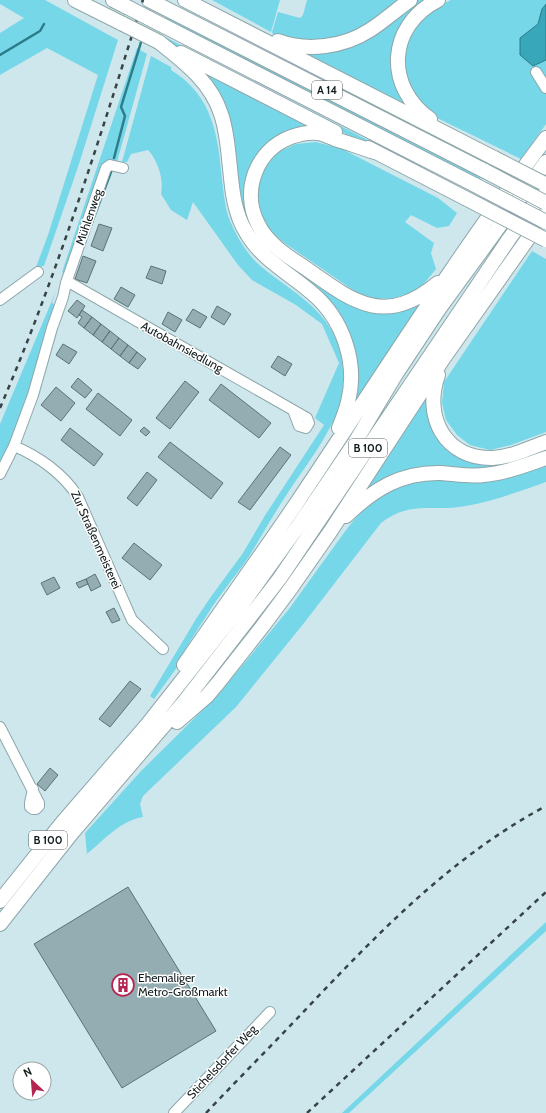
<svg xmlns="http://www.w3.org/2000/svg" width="546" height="1113" viewBox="0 0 546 1113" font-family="Cabin,sans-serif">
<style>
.green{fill:#76d7e9}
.water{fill:#37a7b9;stroke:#2c7d8a}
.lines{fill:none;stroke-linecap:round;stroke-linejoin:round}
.stream{stroke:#2c7d8a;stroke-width:2.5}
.building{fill:#94adb2;stroke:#5b7276}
.minor-casing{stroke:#8ea7ab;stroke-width:12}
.highway-casing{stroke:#8ea7ab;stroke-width:16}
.minor{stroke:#fff;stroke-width:10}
.highway{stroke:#fff;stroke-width:14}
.rail{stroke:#374446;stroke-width:2.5;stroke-dasharray:5 5;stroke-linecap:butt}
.highway-bridge-casing{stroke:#8ea7ab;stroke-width:16;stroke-linecap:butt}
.highway-bridge{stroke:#fff;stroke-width:14}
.labels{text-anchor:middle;stroke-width:3;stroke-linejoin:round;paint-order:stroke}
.shield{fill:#fff;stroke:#596062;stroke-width:1}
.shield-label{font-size:11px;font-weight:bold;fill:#121c1e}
.street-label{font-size:12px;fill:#121c1e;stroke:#fff}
.poi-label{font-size:12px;fill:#121c1e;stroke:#fff;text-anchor:start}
</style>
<rect width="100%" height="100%" fill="#cde7ec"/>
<path class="green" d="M0,0H45L118,40L79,164L44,266L36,267L48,235L98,75L47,48L0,75V33L24,18L0,4Z
M212,0H280L271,32Z
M307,0H401L365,28L320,42L274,37L272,32L278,12L300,18L303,15Z
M418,0H428L400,33L407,102V108L322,64L303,52L311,53L411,5Z
M451,0H546V124L521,159L431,115L414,98L402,71L411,26L428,11Z
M167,14L482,176L478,180L165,20Z
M161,35L421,167L417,170L160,39Z
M137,48L147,54L117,162L107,161L67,272L64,274L62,272Z
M151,56L171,67V70C213,96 218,135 222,180C224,194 225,209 230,221C237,237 245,251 257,263C283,286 314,300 332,331C343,351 346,378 341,400C334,430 304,468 287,494C273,515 261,537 248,558C235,577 219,595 207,615C196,631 187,647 177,663L178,666L154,699L150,696L196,619L210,598L243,553L264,517L324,425L315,418L339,363L322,324L296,305L252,280L238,265L193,202L187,220L171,210L161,194C164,179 158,161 148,150L131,154L127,162H122Z
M192,64L313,125L260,156L254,224L357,306L425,299L355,403L354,402C355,369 359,350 342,319L262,246L241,210L234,156Z
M316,142L342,149L438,198L457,213L449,226L437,228L411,215L405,222L434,243L431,253L436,269L423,285L410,293L392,299L372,298L356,292L283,242L271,231L259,211L257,189L265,168L278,152L296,144Z
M532,251L546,259V432L511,445L490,450L470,445L457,435L446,420L442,403L444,382Z
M56,291L52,303L56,305L24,410L0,464V424Z
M429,388V407L465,456L546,445V451L508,465L476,469L442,468L363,494Z
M546,462V482C520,491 494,501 466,506C434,512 410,500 381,523L304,623L236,707L143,796L140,804L143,817C121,820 103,841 87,854L85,833L141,771L217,696L289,609L346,530L359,514L368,505L389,490L412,482Z
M546,922V931L349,1113H342Z"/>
<path class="water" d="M546,4V60L533,66L520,55V38L538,24L542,9Z"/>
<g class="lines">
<path class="stream" d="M0,55L40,31L44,24
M114,158L125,116L121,107L142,39
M91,225L111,172"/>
</g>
<path class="building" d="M99,224L112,228L103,251L91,246Z
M83,256L96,261L87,283L75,279Z
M151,266L166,271L162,284L146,278Z
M121,287L135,295L128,307L114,299Z
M77,300L85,306L77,318L68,311Z
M217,306L231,314L224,325L211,317Z
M193,309L207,317L200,328L186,320Z
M82,310L92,317L84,328L78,323L82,317L79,315Z
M168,312L182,320L175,332L162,324Z
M92,317L101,324L93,335L84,328Z
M101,324L110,331L102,342L93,335Z
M110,331L119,338L111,349L102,342Z
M119,338L128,345L120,356L111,349Z
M63,344L77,352L69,364L56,355Z
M128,345L137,352L129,363L120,356Z
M137,352L146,359L138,369L129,363Z
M278,356L292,364L285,376L271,367Z
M78,378L92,390L85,398L71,387Z
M185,381L199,392L170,429L156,418Z
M221,384L271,423L259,438L209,400Z
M56,387L75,403L61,421L41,405Z
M98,393L132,420L120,436L86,409Z
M144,427L150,432L146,436L140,431Z
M70,428L103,454L94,466L61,440Z
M170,442L223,483L211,499L158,457Z
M280,447L291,455L250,510L238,502Z
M147,472L157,480L137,506L127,498Z
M134,543L162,565L150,580L122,558Z
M95,574L101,586L91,591L86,579Z
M54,577L60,588L47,595L41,583Z
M86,579L88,584L79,588L76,583Z
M114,608L120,620L112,623L106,612Z
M130,681L141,689L110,727L99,719Z
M50,768L58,775L45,791L37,784Z
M128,887L216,1031L122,1088L34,944Z"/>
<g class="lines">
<g class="minor-casing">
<path id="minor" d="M536,72L546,88
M66,283L72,284L307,418L309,423L306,428L299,426L293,410
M0,300L38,272
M14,446C38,456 64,474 78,497L132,620L163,649
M0,474L14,446L33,395L52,328L63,297L66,283L106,168L110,165L123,168
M0,727L39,803V806L36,809H33L30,807V803L33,789
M174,1113L270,1012"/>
</g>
<g class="highway-casing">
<path id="highway" d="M75,0L123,24
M113,0L127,7
M149,0L485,171
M185,0L494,158
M164,26L475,185
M278,41C307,52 344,47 370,30C384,21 396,10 410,0
M159,42C184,62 211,82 221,114C227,131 228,150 230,168C232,189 234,213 246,232C261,259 289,273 312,293C343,319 358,363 348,402C346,411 342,420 339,428
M181,53L335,132
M430,119C385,87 387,26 438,0
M368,148L465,198
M375,152C362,148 348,143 335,139C330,137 323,134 318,133C309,132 299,134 291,137C256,150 241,191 258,224C267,243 287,256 304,267C352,301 384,328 438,283
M438,375C423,417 445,459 493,458C512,457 529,448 546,442
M346,516C374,489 401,472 441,473C455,474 470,477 484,475C505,473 526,465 546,458
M184,665C220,612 258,560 294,507C377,383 456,257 546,138
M177,722L207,696L218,683L262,627L291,588L330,532L443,359L546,213
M0,901L62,823L147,725L240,607L299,525L354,444L396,374L439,309L546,162
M0,924L71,834L184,702L280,578L509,239L546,188"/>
</g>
<use href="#minor" class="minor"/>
<use href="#highway" class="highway"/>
<path class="rail" d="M0,408C57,275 100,138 143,0
M206,1113C240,1077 275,1042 309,1006C380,931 454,855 546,806
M307,1113L546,892"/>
<g class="highway-bridge-casing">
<path id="highway-bridge" d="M127,7L164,26
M123,24L159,42
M494,158L543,183
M485,171L546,203
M475,185L546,222
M465,198L546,240"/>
</g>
<use href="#highway-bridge" class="highway-bridge"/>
</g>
<defs>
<g id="building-ring" transform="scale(1.15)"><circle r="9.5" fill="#fff" stroke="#b52552" stroke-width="1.5"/><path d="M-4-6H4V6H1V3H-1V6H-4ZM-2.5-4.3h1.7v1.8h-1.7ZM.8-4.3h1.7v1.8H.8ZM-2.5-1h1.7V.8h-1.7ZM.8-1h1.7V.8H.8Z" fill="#b52552"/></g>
</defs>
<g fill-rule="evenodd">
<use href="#building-ring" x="123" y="985"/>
</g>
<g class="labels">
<g class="shield">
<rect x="312" y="81" width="30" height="18" rx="3"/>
<rect x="349" y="439" width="38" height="18" rx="3"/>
<rect x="29" y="831" width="38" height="18" rx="3"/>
</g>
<g class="shield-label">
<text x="327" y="94">A 14</text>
<text x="368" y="452">B 100</text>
<text x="48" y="844">B 100</text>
</g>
<g class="street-label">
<text transform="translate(89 217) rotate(-71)" y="4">Mühlenweg</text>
<text transform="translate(182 347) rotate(29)" y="4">Autobahnsiedlung</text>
<text transform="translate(96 540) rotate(66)" y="4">Zur Straßenmeisterei</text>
<text transform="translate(222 1062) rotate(-47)" y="4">Stichelsdorfer Weg</text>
</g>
<g class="poi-label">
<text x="138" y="982">Ehemaliger<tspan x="138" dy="14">Metro-Großmarkt</tspan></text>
</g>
</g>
<g transform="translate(32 1081) rotate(334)"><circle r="19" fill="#ffffff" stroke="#a0a4a5"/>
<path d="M0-3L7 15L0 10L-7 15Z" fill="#b52552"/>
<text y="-6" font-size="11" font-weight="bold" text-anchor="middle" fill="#121c1e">N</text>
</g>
</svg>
